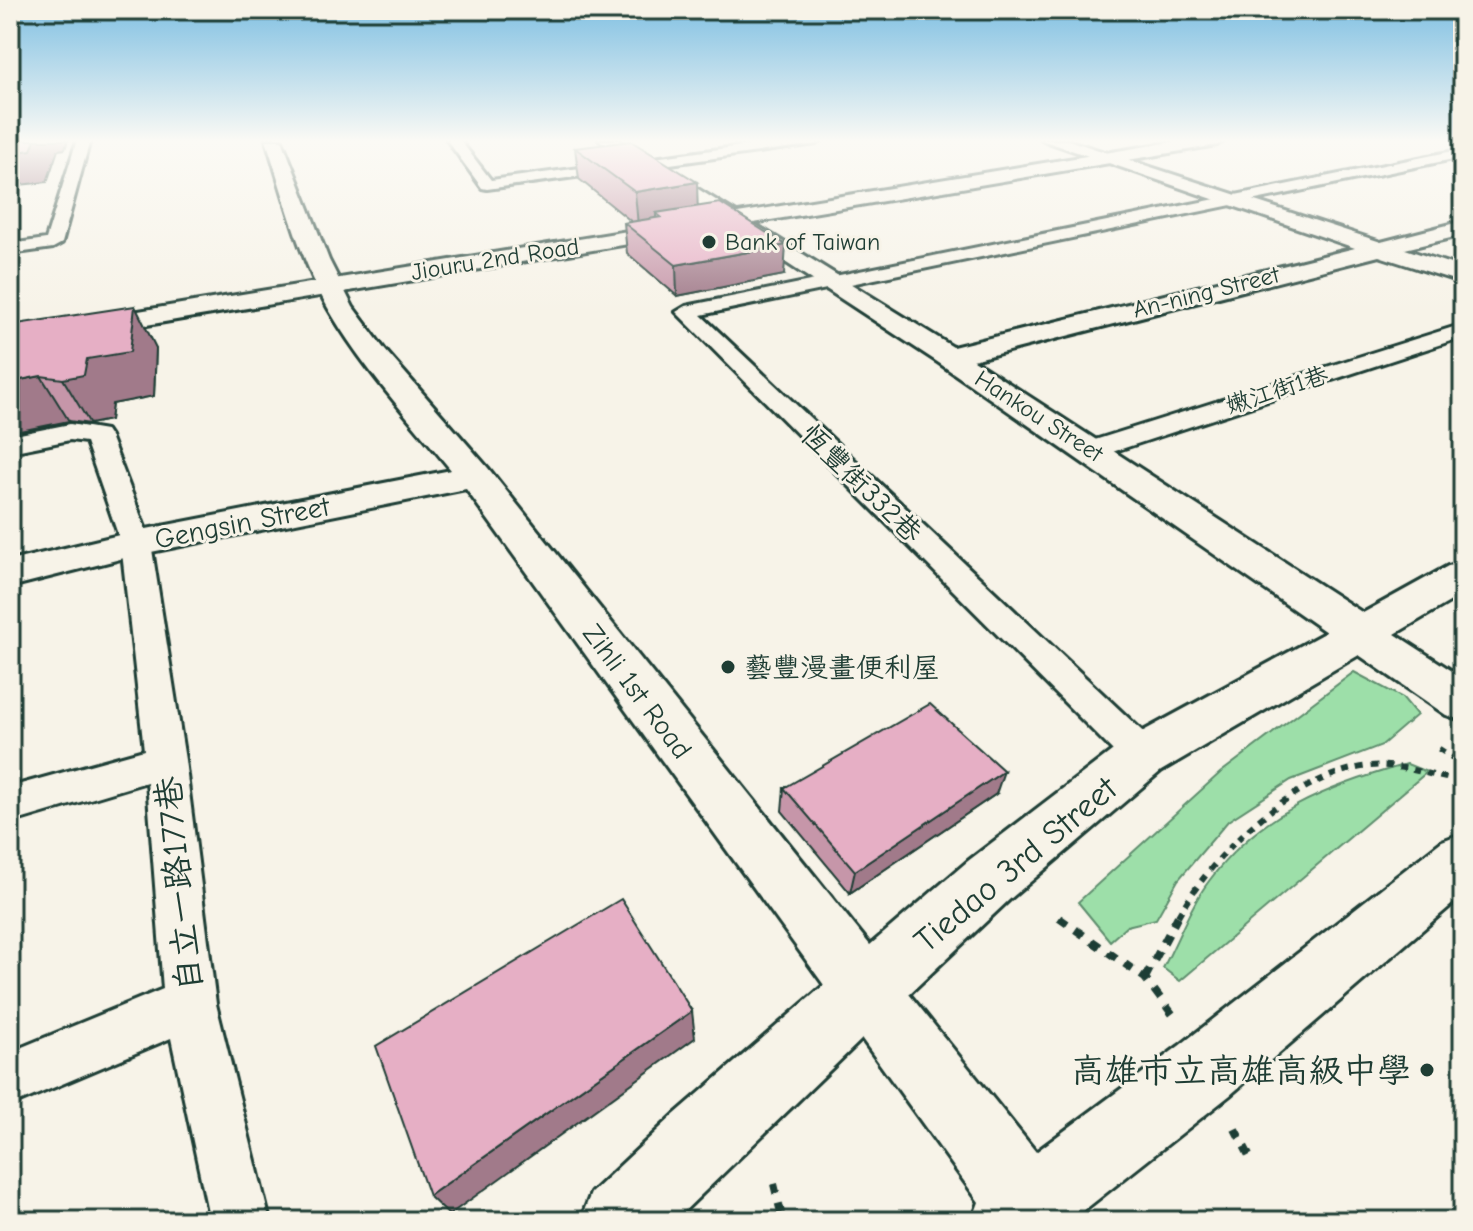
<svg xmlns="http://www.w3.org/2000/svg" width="1473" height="1231" viewBox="0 0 1473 1231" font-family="'Comic Neue','LXGW WenKai TC',sans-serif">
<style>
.green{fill:#9ddfa9;stroke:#5e8e6e;stroke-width:2}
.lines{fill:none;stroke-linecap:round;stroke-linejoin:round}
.service-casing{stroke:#1f3d34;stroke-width:6}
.minor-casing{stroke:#1f3d34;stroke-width:6}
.tertiary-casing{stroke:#1f3d34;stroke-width:6}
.path-far1{stroke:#1f3d34;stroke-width:6;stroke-dasharray:7 7;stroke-linecap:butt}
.path{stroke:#1f3d34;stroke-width:8;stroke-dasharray:10 10;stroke-linecap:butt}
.service{fill:#f7f3e8;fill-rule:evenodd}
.minor{fill:#f7f3e8;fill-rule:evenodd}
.tertiary{fill:#f7f3e8;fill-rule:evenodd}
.wall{fill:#c696a9;stroke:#1f3d34;stroke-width:2}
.shaded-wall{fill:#a17a8a;stroke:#1f3d34;stroke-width:2}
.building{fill:#e6afc5;stroke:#1f3d34;stroke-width:2}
.poi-dot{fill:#1f3d34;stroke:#f7f3e8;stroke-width:3}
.labels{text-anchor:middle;stroke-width:6;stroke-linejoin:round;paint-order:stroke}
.far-poi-label{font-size:24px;fill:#1f3d34;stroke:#f7f3e8;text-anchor:start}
.far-street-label{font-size:24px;fill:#1f3d34;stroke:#f7f3e8}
.street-label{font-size:28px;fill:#1f3d34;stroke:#f7f3e8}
.poi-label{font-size:28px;fill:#1f3d34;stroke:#f7f3e8;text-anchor:start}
.near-street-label{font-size:34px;fill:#1f3d34;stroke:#f7f3e8}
.near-poi-label{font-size:34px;fill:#1f3d34;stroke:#f7f3e8;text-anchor:end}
</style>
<rect width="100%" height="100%" fill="#f7f3e8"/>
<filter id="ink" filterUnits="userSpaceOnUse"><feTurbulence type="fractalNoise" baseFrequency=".0125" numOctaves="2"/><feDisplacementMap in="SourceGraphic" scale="16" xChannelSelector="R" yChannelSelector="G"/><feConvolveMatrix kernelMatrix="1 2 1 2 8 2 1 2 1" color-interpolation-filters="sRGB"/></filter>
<g filter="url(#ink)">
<path class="green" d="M1354,672L1403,698L1417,715L1382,745L1291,780L1228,821L1178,880L1156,919L1127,926L1110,941L1078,902L1220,773Z
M1407,764L1427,772L1180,981L1163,968C1178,940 1190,906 1209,881C1260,812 1329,786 1407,764Z"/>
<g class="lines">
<g class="service-casing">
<path id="service" d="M77,140H90L62,243L53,248L10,254V244L46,239Z
M447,140H460L491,180L785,140H822L816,144L487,189L482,188Z
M1463,149V157L701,315L1157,745L1163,756L1157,767L1143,772L1129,767L676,312L686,306Z
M1463,324V337L1100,456H1082L1078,450L1082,444Z
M70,424L106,430L110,436L151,543L185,760L216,1004L270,1221H210L171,1038L10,1106V1052L163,989L147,782L10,823V787L144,750L121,543L86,442L70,440L10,452V436Z"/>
</g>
<g class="minor-casing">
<path id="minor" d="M266,140H282L329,260L353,307L385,350L488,468L870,945L968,861L1125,741L1326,632L939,363L599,140H619L953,347L1355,248L1042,140H1068L1381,242L1463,221V235L1405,249L1463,268V283L1379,256L973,360L1363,613L1448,566L1463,563V594L1395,634L1463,678V721L1446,715L1359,655L1161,771L1010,899L909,994L1036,1152L1179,1046L1442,841L1463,833V895L1229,1096L1078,1215L1080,1221H972L979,1202L862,1039L674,1221H580L591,1193L675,1114L824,985L466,489L136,555L10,587V561L136,531L451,470C409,418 361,366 328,308C299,257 284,196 266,140Z"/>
</g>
<g class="tertiary-casing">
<path id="tertiary" d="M1184,140H1225L1217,145L10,348V332Z"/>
</g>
<path class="path-far1" d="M1178,916C1214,853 1294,773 1370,766C1399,763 1431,776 1460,781L1456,760L1433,745"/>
<path class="path" d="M1059,918L1145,978L1173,1015
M1145,978L1179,914
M1235,1129L1253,1163
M774,1184L783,1221"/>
<use href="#service" class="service"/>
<use href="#minor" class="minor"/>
<use href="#tertiary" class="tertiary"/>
</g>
<path class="wall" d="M575,148L698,207L784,275L677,296L627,253L624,223L632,222L579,179Z
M10,325L156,348L154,396L112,404L110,420L90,424L69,421L10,433Z
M784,788L996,794L850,893L782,811Z"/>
<path class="shaded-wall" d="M35,140H68L65,149L58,150L47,182L10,186V153Z
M697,182L698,216L661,217L656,213V223L638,226L635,192Z
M786,245L784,275L677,296L676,265Z
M135,306L156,348L154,396L112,404L110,420L90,424L63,379L87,359Z
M41,376L69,421L10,433V382Z
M1004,771L996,794L850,893L855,871Z
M692,1011L695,1038L449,1215L429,1196Z"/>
<path class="building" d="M10,140H35L31,150L10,153Z
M631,141L697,182L635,192L575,148Z
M720,203L786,245L676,265L624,223L661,217L656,213Z
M135,306L130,352L87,359L84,375L63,379L41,376L10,382V325Z
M930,704L1004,771L855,871L784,788Z
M621,899L692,1011L429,1196L376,1046Z"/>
</g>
<linearGradient id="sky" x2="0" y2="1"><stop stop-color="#7ebfe2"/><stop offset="0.45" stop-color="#fbfaf5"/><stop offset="1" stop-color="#fbfaf5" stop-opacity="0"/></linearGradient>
<rect width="1473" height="313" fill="url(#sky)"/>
<g class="poi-dot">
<circle cx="709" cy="242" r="8"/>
<circle cx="728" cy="667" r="8"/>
<circle cx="1427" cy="1070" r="8"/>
</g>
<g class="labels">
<g class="far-poi-label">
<text x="725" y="250">Bank of Taiwan</text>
</g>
<g class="far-street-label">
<text transform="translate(495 259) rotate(-9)" y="8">Jiouru 2nd Road</text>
<text transform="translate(1206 292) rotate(-14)" y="8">An-ning Street</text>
<text transform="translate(1277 390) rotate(-18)" y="8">嫩江街1巷</text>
<text transform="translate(1039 416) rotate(33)" y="8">Hankou Street</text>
</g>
<g class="street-label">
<text transform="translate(862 483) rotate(44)" y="10">恆豐街332巷</text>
<text transform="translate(242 522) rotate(-11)" y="10">Gengsin Street</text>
<text transform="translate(638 691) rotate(53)" y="10">Zihli 1st Road</text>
</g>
<g class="poi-label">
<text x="744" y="677">藝豐漫畫便利屋</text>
</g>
<g class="near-street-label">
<text transform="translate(1015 864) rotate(-40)" y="12">Tiedao 3rd Street</text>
<text transform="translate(178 884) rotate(-96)" y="12">自立一路177巷</text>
</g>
<g class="near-poi-label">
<text x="1411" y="1082">高雄市立高雄高級中學</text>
</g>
</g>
<rect width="1473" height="1231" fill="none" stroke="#f7f3e8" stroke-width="40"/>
<rect x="20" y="20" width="1433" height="1191" fill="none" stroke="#1f3d34" stroke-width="3" filter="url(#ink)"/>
</svg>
